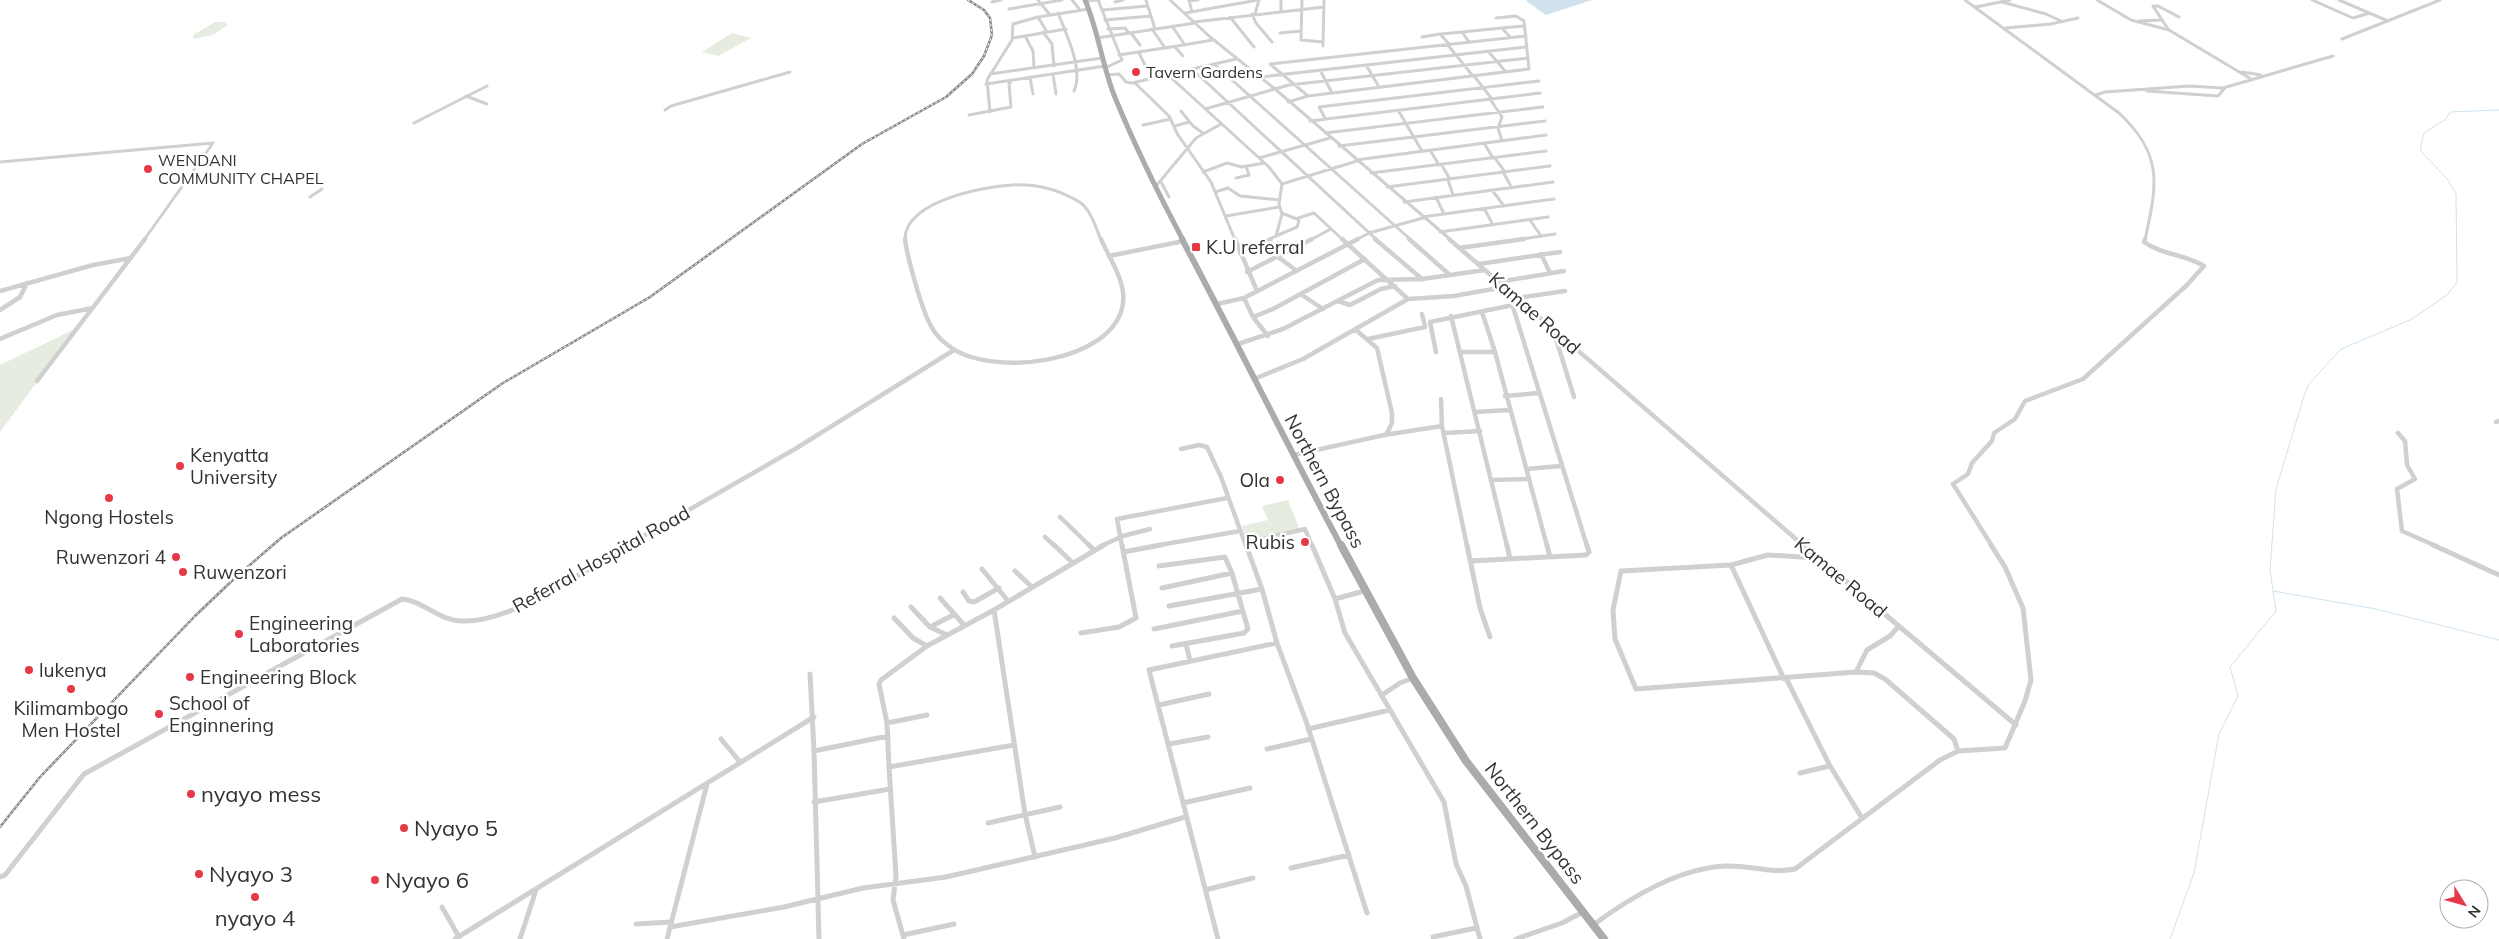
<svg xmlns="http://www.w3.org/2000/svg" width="2499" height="939" viewBox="0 0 2499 939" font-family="Mulish,sans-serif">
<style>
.green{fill:#e6ecdf}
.water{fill:#cfe2ee}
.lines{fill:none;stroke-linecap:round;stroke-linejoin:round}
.stream{stroke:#cfe2ee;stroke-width:1}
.minor-far2{stroke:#d0d0d0;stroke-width:3}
.minor-far1{stroke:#d0d0d0;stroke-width:4.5}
.minor{stroke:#d0d0d0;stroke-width:5}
.primary-far2{stroke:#ababab;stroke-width:5}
.primary-far1{stroke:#ababab;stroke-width:6}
.primary{stroke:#ababab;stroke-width:8}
.rail-casing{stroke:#888;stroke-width:2.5}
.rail{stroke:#fff;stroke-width:1;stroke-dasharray:2.5;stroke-linecap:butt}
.poi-dot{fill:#e63946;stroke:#fff;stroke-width:2}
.labels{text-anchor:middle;stroke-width:5;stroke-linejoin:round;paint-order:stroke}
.far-poi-label{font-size:16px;fill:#333;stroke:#fff;text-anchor:start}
.poi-label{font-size:19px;fill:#333;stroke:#fff;text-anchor:start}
.street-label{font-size:19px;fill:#333;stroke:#fff}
.near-poi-label{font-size:22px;fill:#333;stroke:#fff;text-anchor:start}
</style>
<rect width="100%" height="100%" fill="#fff"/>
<path class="green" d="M215,22H224L228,25L213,35L193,39V35Z
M732,33L751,38L718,56L702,52Z
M77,328L0,432V365Z
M1288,500L1300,530L1247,541L1242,526L1268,520L1262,506Z"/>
<path class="water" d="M1528,0H1592L1546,15L1526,1Z"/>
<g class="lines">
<path class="stream" d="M2273,591L2376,609L2499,640
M2170,939L2194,873L2219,734L2238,696L2230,667L2276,611L2270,570L2276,489L2304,396L2309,384L2341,349L2412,319L2448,294L2457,282L2456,194L2448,180L2420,150L2424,133L2446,119L2450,112L2499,110"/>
<path class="minor-far2" d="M1038,0L1050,15
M1072,0L1080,10
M1098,0L1122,60L1105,68
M1146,0L1155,29
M1170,0L1209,36L1275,89L1451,240
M1189,0L1192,12
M1281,0V12
M1302,0L1301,40L1323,42
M1965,0L2119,113C2164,155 2157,185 2145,240
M2097,0L2131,20L2169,30L2251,79
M2312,0L2353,18L2370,13
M2339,0L2388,21
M1086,1L1099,0
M1189,1L1198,0
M992,2L1001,0
M1115,2L1123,0
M2002,2L2046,14L2061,21
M1976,7L2010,0
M1009,9L1062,0
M1102,10L1147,6
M1058,13C1066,33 1084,70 1074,91
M1185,13L1258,0
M1252,14L1256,23L1272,42
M1255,14L1259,0
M1038,17L1047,32
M1230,17L1254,47
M1105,20L1151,16
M2139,21L2161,20
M1194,22L1324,7
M1172,26L1185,45
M1502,28L1524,26
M2005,28L2051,24L2078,18
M1108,29L1125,28L1129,33
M1152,29L1165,48L1213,40
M2168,29L2153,6H2158L2179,17
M1043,32L1052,44L1054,66
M1131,33L1140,45
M1280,33L1301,31
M1441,34L1462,32
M1025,36L1033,51L1034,68
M1422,37L1440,34L1449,44
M1013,38L1066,29
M1097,38L1195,23
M2342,39L2440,0
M1469,42L1462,32L1502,28L1510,37
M1447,44L1473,76
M1323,46L1324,0
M1175,47L1183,56
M1488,51L1506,72
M1139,53L1145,65
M1119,55L1164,48
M1214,64L1411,240
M1366,65L1379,87
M1192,69L1377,240
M1320,70L1332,93
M2242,72L2261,75
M990,74L1102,58
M1053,74L1056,94
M1167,74L1269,167L1282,184L1279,204L1282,214L1276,236L1268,240
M1108,75L1119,74L1126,82L1132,83L1236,59
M1474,76L1492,99
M1030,77L1033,94
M1260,77L1527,47
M1135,83L1169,116L1178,135L1211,182L1235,240
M986,84L1105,66
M2147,91L2218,96L2224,89
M2096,95L2105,92L2189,86L2223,88L2333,56
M466,96L487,104
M1308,96L1270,64L1526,36
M1490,99L1502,117L1498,128L1502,141
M1288,102L1308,96L1529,69L1524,21L1516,16L1496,18
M1205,109L1289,85L1528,58
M665,110L671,106L790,72
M1398,110L1422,151
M1181,111L1193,126L1203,133
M990,112L987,80L1012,40L1013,24L1038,17L1089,9
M969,115L1011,107L1009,84L1012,80
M1325,118L1319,107L1539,81
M1310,121L1540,93
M414,123L487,86
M1143,125L1171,119
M1175,126L1189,122
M1325,133L1543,107
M1484,143L1493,158
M1339,146L1545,121
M1430,150L1439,165
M1259,158L1330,138
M1495,158L1505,172
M1356,160L1546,135
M0,162L213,143
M1441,164L1450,179
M1203,172L1227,163L1242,167L1264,163
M1503,172L1512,188
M1371,173L1546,151
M1236,178L1249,175L1246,166
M1448,180L1453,195
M1161,182L1169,197
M1282,184L1357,161
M1156,186L1196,138L1221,124
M1387,187L1550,166
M1492,190L1504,206
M1215,192L1228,188L1240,196L1280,200
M310,197L322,189
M1436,197L1444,214
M1404,202L1553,182
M1484,208L1493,225
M1226,216L1279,207
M1422,217L1554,199
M1298,218L1314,213L1343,240
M1530,220L1541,236
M1440,232L1548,217
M1276,236L1297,227L1299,220L1282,213
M144,240L213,143
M905,240C903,199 996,183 1026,185C1045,186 1065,193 1081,203C1091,211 1096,228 1101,240
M1310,240L1331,229
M1356,240L1369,233L1423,218
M1515,240L1555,234"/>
<path class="minor-far1" d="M905,239C907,256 922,311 931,326C935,334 942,341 949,346C990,378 1115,364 1123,303C1126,281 1109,258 1101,239
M1235,239L1257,291
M1342,239L1408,299
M1375,239L1422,279
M1409,239L1450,275
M1449,239L1804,546
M1459,248L1524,239
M1240,253L1271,239
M1541,254L1550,273
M1109,256L1184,241
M1278,257L1297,271
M1479,264L1560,252
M1247,272L1312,239
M1498,282L1564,271
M0,291L93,265L131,258
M1302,295L1323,309
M1244,298L1253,317L1268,336
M1517,298L1565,291
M1338,301L1350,305L1381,289L1395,286
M1217,304L1244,298L1358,239
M1513,307L1587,546
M0,310L20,297L27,283
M1482,312L1495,352L1547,546
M1451,316L1507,546
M1253,317L1273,309L1365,259
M1553,329L1574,397
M1356,330L1377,348L1392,413V423L1386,435
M0,339L57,315L93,308
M1368,339L1425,327L1422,314
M1238,344L1283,329L1378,280L1422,279L1485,270
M1436,352L1430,322L1523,303
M1461,352H1495
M1254,379L1303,359L1408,299L1454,296L1504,287
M37,381L145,239
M1505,396L1539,393
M1441,399L1442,426L1467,546
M1475,412L1509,410
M2496,422L2499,421
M1444,433L1480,431
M2398,433L2405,441L2407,465L2415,479L2397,489L2402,531L2436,546
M1181,449L1199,445L1207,447L1221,477L1246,546
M1294,455L1384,435L1442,426
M1526,469L1561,466
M1492,480L1528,479
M1060,517L1090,546
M1045,537L1055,546
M1245,543L1305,529L1312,546
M626,546L795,449L954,350
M1101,546L1123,536L1150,529
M1122,546L1117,519L1227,498
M1154,546L1240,531
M1992,546L1953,484L1968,474L1972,463L1992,441L1994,433L2015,419L2025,401L2083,379L2187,285L2204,266C2185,254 2162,255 2144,242L2145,239"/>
<path class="minor" d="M1054,545L1073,563
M1089,545L1094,550
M1246,545L1262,589L1277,643L1307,724L1367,913
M1312,545L1335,599L1345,633L1444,802L1456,864L1466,886L1480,939
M1467,545L1480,608L1490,637
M1507,545L1510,559
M1547,545L1550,557
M1803,545L2016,725
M2433,545L2499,575
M1123,552L1161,545
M1470,561L1586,555L1589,552L1587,545
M1731,565L1621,571L1613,610L1615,639L1636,689L1856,672L1874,673L1885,679L1954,739L1958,751
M1159,566L1225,557L1232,573L1248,629L1244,633L1172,646
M982,569L1008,601
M1015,571L1032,587
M1162,588L1232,573
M963,592L969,601L974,602L999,588
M940,598L964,625
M1335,599L1364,591
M1169,606L1262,589
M911,607L930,627L953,615
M994,610L1025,814L1035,857
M894,618L913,638L927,646
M930,627L947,635
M1154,629L1243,611
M1081,633L1119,627L1136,618L1122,545
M1186,644L1190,661
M1856,672L1867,650L1890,636L1899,626
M810,674L814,751L888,736
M1786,678L1830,766L1862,818
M1784,679L1731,565L1768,555L1817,558
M1382,695L1400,683L1413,678
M1159,705L1209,694
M887,723L927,715
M1308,729L1390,710
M721,739L740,762
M1169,744L1208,737
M1267,749L1311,739
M814,751L819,939
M889,767L887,723L879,684L881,680L927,646L994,610L1104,545
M1800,773L1830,766
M814,802L890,789
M1183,803L1250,788
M988,823L1060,807
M1291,868L1349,855
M0,877L5,875L84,774L402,599C424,601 439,621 462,621C512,623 585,570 628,545
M1205,890L1253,878
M442,907L459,937
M636,924L671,922
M1593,925C1630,898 1678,868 1726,866C1750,865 1771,874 1795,869L1940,760L1958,751L2005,748L2025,701L2031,680L2023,608L2005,567L1991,545
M670,927L784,907L863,888L946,877L1115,838L1185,817
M903,935L954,924
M1433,937L1476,928
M455,939L814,717
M520,939L536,890
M667,939L707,784
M904,939L893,900L896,876L889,767L1014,745
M1218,939L1149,670L1277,643
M1516,939L1562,923L1583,912"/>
<path class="primary-far2" d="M1085,0C1098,30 1102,64 1114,95C1134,144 1158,193 1183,240"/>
<path class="primary-far1" d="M1182,239C1236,341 1287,444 1341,546"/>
<path class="primary" d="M1341,545L1413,678L1466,761L1604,939"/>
<g class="rail-casing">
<path id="rail" d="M0,827L40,777L195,616L237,576L281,538L503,383L650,297L862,144L946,97L972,74L984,56L992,35L990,18L984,10L968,0"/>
</g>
<use href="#rail" class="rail"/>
</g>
<g class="poi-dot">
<circle cx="1136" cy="72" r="5"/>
<circle cx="148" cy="169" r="5"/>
<rect x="1191" y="242" width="10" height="10" rx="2.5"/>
<circle cx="180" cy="466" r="5"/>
<circle cx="1280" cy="480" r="5"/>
<circle cx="109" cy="498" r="5"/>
<circle cx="1305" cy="542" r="5"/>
<circle cx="176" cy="557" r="5"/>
<circle cx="183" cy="572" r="5"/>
<circle cx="239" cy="634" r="5"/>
<circle cx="29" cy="670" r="5"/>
<circle cx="190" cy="677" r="5"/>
<circle cx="71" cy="689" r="5"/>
<circle cx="159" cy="714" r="5"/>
<circle cx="191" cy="794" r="5"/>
<circle cx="404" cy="828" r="5"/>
<circle cx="199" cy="874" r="5"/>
<circle cx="375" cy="880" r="5"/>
<circle cx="255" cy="897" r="5"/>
</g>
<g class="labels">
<g class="far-poi-label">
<text x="1146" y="78">Tavern Gardens</text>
<text x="158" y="166">WENDANI<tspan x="158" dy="18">COMMUNITY CHAPEL</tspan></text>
</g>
<g class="poi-label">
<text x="1206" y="254">K.U referral</text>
<text x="190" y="462">Kenyatta<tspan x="190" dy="22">University</tspan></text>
<text x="1270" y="487" text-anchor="end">Ola</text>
<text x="109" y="524" text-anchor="middle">Ngong Hostels</text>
<text x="1295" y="549" text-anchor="end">Rubis</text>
<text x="166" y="564" text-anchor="end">Ruwenzori 4</text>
<text x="193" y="579">Ruwenzori</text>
<text x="249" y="630">Engineering<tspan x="249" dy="22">Laboratories</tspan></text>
<text x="39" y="677">lukenya</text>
<text x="200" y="684">Engineering Block</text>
<text x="169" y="710">School of<tspan x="169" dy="22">Enginnering</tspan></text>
<text x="71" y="715" text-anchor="middle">Kilimambogo<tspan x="71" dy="22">Men Hostel</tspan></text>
</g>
<g class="street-label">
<text transform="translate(1535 313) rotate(41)" y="7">Kamae Road</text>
<text transform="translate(1325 481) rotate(62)" y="7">Northern Bypass</text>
<text transform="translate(601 559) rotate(-29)" y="7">Referral Hospital Road</text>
<text transform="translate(1841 577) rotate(40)" y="7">Kamae Road</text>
<text transform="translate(1535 823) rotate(52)" y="7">Northern Bypass</text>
</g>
<g class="near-poi-label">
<text x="201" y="802">nyayo mess</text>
<text x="414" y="836">Nyayo 5</text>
<text x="209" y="882">Nyayo 3</text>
<text x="385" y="888">Nyayo 6</text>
<text x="255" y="926" text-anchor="middle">nyayo 4</text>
</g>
</g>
<g transform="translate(2464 904) rotate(127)"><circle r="24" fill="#ffffff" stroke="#adadad"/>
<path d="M0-4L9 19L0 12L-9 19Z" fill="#e63946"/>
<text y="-8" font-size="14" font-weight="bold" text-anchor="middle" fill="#333333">N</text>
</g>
</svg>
